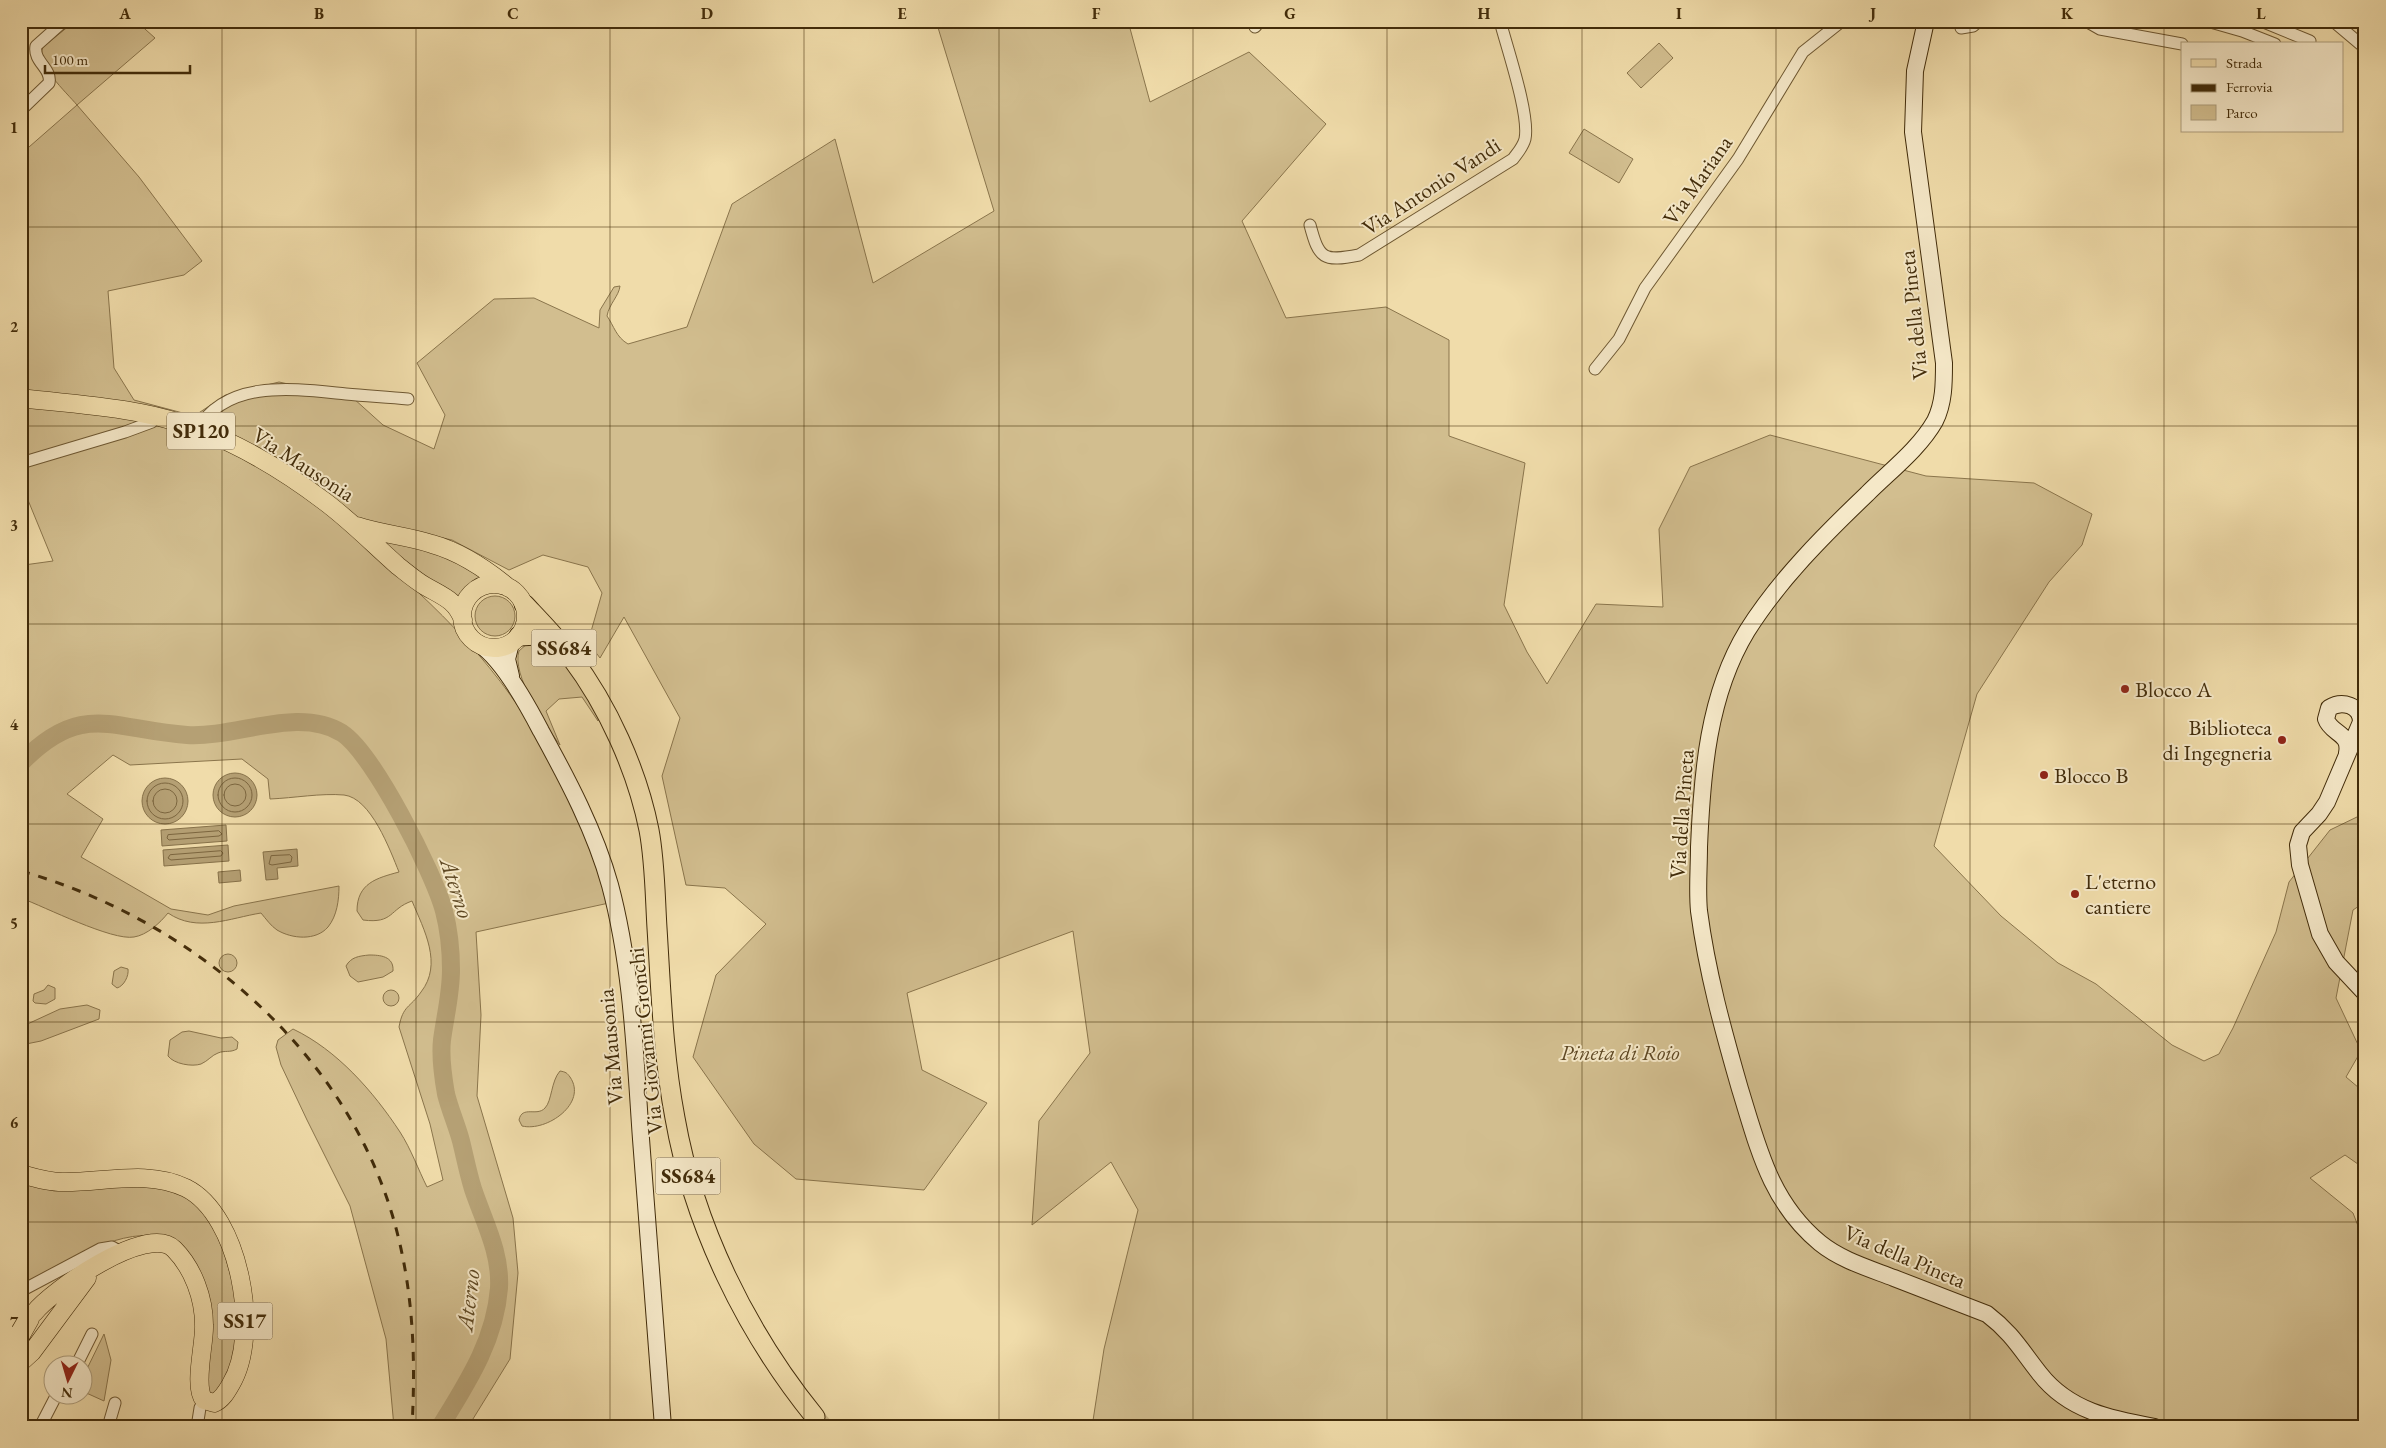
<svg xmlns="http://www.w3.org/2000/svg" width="2386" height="1448" viewBox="0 0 2386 1448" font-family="'EB Garamond',serif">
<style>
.green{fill:#d2be8f;stroke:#8a754c}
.water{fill:#b5a074;stroke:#87724a}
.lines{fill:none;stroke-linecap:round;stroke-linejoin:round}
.shore{stroke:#7c663f;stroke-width:1}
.river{stroke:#b5a074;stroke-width:18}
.trunk-tunnel{stroke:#cdb98a;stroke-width:19;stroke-dasharray:19 9;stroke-linecap:butt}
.minor-casing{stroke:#6e5832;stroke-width:13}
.secondary-casing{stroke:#422c0a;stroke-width:18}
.primary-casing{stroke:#422c0a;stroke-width:19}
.trunk-casing{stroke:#422c0a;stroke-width:21}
.minor{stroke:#f5e8c8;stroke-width:11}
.secondary{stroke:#f5e8c8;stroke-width:16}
.primary{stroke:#f0dcaa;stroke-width:18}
.trunk{stroke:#f0dcaa;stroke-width:19}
.rail{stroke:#422c0a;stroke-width:3;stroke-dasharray:9 9;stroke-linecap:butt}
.grid{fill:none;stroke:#422c0a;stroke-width:1;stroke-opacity:0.55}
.poi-dot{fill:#8f2418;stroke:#f5e8c8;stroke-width:2}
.labels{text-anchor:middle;stroke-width:4;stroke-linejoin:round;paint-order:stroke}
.shield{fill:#f5e8c8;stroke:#786443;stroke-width:1}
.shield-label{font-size:21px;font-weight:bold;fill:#422c0a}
.street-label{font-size:22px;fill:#422c0a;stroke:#f5e8c8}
.poi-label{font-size:22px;fill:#422c0a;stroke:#f5e8c8;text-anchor:start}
.park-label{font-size:22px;font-style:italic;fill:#5f4925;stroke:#f5e8c8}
.water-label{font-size:24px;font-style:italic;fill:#5f4924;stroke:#f5e8c8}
.neatline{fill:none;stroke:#422c0a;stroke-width:2}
.grid-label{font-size:16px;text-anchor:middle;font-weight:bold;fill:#422c0a}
</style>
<rect width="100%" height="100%" fill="#f0dcaa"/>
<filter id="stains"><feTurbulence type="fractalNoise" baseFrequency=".004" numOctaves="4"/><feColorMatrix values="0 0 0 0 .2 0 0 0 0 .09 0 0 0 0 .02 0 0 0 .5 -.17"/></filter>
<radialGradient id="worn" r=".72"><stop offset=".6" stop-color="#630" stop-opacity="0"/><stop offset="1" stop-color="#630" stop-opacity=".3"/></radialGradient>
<path class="green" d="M75,21H136L155,38L77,105L139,177L202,261L184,275L108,291L114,368L134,400L194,416L226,395L279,382L353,398L383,425L434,449L445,415L417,363L494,299L534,298L599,328L600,310L614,287L620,286C619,296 609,304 607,316C614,326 616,337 628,344L687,327L732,204L835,139L873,283L994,211L936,21H1128L1150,102L1249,52L1326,124L1242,221L1286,318L1386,307L1449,340V436L1525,463L1504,605L1527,652L1547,684L1596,604L1663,607L1659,529L1690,467L1770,435L1926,476L2034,483L2092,514L2082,545L2049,582L1977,694L1934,846L2001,916L2058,963L2096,984L2172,1045L2204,1061L2219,1054L2233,1028L2276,932L2289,882L2330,830L2359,816L2365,819V902L2353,910L2336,998L2361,1051L2346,1077L2365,1093V1169L2345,1155L2310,1178L2353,1213L2365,1244V1427H1092L1104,1349L1138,1210L1111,1162L1032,1225L1039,1121L1090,1053L1073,931L907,993L922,1070L987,1103L924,1190L796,1179L754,1144L693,1057L716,975L766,924L725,888L686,885L662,776L680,718L624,617L600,658L588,642L602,593L588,567L543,555L509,570L452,540L359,520L260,450L21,392V188L23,187L21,184V154L77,105C66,92 35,64 43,47Z
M1659,43L1673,58L1641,88L1627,73Z
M1584,129L1633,159L1619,183L1569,153Z
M21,405C91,412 161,419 226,448C273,469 313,502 351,534C423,593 493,658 539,740C568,791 590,847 609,903L476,932L481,1015L477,1096L513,1218L518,1273L510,1359L468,1427H394L386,1339L350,1206L307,1120L281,1065L276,1047L278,1040L293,1029C337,1050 373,1091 400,1132C411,1149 418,1169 427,1187L443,1180L430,1124L399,1027C403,1005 410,1008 421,992C443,964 424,930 412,901C389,909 394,924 363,920L357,911C357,883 377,878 399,872C390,850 371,798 344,795C321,793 294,798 270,799L268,779L242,759L130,765L113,755L67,794L103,819L81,857L171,909L208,915L234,906L339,886C339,900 337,916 328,927C316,941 292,939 277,930C271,926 266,919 261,913C230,918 197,933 168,913C160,923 147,935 134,937C112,941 45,907 21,898V602L24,565L53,561L21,483Z
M367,532L436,552L464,566L487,582L474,587L462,602L440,587Z
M475 616a20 20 0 1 1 40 0a20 20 0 1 1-40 0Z
M529,642L553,649L565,662L599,713L598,721L582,697L559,699L546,711L560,745C546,727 511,674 519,651Z
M219 963a9 9 0 1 1 18 0a9 9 0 1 1-18 0Z
M369,955C380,955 394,956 393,971L383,977L358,982L350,976L346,966C351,957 359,956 369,955Z
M121,967L128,969C129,976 124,986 117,988L112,984L114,971Z
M48,985L55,988V999L46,1004L35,1003L33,1001L34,994L44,990Z
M383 998a8 8 0 1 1 16 0a8 8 0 1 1-16 0Z
M87,1005L100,1010L99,1019L41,1041L21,1045V1027L60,1009Z
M189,1031L221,1038L232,1037L238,1042L237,1049C230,1053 225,1050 218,1053C212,1055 208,1061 201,1064C192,1067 174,1064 168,1056L170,1040L182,1032Z
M560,1071C566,1072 567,1073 570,1077C588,1103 547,1132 522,1126L519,1120C522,1105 537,1117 545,1108C552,1101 551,1081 560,1071Z
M21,1180L167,1188L191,1199L208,1219L216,1233L224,1252L236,1294L238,1344L222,1388L211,1395L207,1390L208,1311L158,1236C114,1230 59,1265 21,1285Z
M104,1334L111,1360L104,1401L82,1391L83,1377Z"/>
<path class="water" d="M213 795a22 22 0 1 1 44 0a22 22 0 1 1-44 0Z
M142 801a23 23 0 1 1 46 0a23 23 0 1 1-46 0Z
M226,825L227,841L162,846L161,830Z
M228,845L229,861L164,866L163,850Z
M297,849L298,866L277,868L278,879L266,880L263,852Z
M240,870L241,881L219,883L218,872Z"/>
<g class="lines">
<path class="shore" d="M218 795a17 17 0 1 1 34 0a17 17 0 1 1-34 0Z
M147 801a18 18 0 1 1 36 0a18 18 0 1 1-36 0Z
M224 795a11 11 0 1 1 22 0a11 11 0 1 1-22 0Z
M153 801a12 12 0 1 1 24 0a12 12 0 1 1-24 0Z
M219,831L222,834L219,836L169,840L167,838L168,835Z
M221,851L223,853L221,856L171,860L168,858L170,855Z
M290,855L292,857L291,862L272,865L269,864L271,856Z"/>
<path class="river" d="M21,763C82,700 113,730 187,735C237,738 298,706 342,733C373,753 434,873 444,911C449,930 451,951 451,970C451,994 445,1017 442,1040C440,1058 443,1077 446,1094C450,1110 457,1126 461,1141C465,1157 468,1173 473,1189C484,1222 501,1252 499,1288C495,1341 467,1383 440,1427"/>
<path class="trunk-tunnel" d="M815,1417L824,1427"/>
<g class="minor-casing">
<path id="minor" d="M2086,21L2100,29L2182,44
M2207,21L2242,31L2275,44
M2261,21L2310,41
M2333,21L2365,48
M1255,27L1260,21
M1961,28L1973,26L1979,21
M21,110L49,83C52,68 33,62 36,46L64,21
M1310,225C1319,259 1323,262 1359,255L1513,159C1518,152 1523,147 1525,139C1530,115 1507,48 1500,21
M1595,369L1619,339L1645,288L1738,159L1803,52L1842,21
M197,430C227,378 296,389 346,394C367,396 387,397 408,399
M21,463L125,432L152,422L156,416
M21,1291L100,1249L112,1247L121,1252
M76,1366L92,1334
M40,1427L56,1396
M108,1427L115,1403
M197,1427L200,1408L204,1400"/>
</g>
<g class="secondary-casing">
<path id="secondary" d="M1926,21L1915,71L1913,132L1944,363C1944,383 1944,403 1935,421C1919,449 1890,471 1867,494C1824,535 1779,580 1747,631C1708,695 1702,774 1699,847C1699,868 1697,890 1699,911C1707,972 1723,1030 1740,1089C1758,1147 1770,1202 1820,1243C1841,1260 1868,1268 1894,1278C1925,1290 1956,1302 1987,1314C2012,1333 2021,1350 2040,1374C2069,1411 2111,1419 2155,1427
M479,644C502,659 528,706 541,731C568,780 595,831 610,885C632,967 635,1054 641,1139C648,1235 656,1331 663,1427
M511,676L507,659L511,643
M2347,753C2351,733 2331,734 2326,719L2329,708C2342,700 2361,705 2361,722L2327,802L2319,814L2302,832L2298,845L2300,865L2320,934L2336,962L2365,993"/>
</g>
<g class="primary-casing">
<path id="primary" d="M21,398C61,403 102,405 141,413C209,426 270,460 324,501C351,521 373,544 398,566C407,573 415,580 425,586C442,596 456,600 463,620
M357,526C381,534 408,536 432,544C461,552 486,569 509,588
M462 616a32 32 0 1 1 64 0a32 32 0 1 1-64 0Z
M21,1174C35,1178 48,1182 62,1182C103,1183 147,1169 186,1188C240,1215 261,1334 231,1384C227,1391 222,1400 214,1403L204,1400C193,1386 205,1343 204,1325C204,1298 193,1268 174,1249C148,1223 52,1290 34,1313
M21,1335L30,1319
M21,1362L32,1352L87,1278"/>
</g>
<g class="trunk-casing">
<path id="trunk" d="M524,604C540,621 557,638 571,657C608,706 637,770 649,830C655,862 655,895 657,928C661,991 663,1055 675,1118C694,1226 746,1332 815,1417
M519,636L538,635L554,646"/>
</g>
<use href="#minor" class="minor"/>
<use href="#secondary" class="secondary"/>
<use href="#primary" class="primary"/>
<use href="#trunk" class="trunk"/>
<path class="rail" d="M21,871C187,918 341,1045 392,1214C413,1284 416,1354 412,1427"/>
</g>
<path class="grid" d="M222,21V1427M416,21V1427M610,21V1427M804,21V1427M999,21V1427M1193,21V1427M1387,21V1427M1582,21V1427M1776,21V1427M1970,21V1427M2164,21V1427M21,227H2365M21,426H2365M21,624H2365M21,824H2365M21,1022H2365M21,1222H2365"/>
<g class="poi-dot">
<circle cx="2125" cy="689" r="5"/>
<circle cx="2282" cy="740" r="5"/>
<circle cx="2044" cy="775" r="5"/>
<circle cx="2075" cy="894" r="5"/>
</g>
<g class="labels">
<g class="shield">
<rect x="167" y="412.5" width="68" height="37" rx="4"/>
<rect x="531.5" y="629.5" width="65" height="37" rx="4"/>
<rect x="655.5" y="1157.5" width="65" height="37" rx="4"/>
<rect x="217.5" y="1302.5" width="55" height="37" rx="4"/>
</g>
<g class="shield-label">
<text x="201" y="438">SP120</text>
<text x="564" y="655">SS684</text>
<text x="688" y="1183">SS684</text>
<text x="245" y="1328">SS17</text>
</g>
<g class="street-label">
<text transform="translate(1697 180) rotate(-55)" y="8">Via Mariana</text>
<text transform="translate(1431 186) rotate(-33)" y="8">Via Antonio Vandi</text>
<text transform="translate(1913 315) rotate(-96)" y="8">Via della Pineta</text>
<text transform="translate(304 464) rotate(33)" y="8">Via Mausonia</text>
<text transform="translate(1681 814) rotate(-86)" y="8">Via della Pineta</text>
<text transform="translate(645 1041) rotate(-96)" y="8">Via Giovanni Gronchi</text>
<text transform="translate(610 1047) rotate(-95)" y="8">Via Mausonia</text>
<text transform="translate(1905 1256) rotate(23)" y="8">Via della Pineta</text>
</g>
<g class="poi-label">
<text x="2135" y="697">Blocco A</text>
<text x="2272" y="735" text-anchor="end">Biblioteca<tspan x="2272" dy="25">di Ingegneria</tspan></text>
<text x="2054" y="783">Blocco B</text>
<text x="2085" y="889">L'eterno<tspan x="2085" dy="25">cantiere</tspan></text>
</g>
<g class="park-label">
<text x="1620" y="1060">Pineta di Roio</text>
</g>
<g class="water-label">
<text transform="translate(457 888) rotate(72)" y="8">Aterno</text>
<text transform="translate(468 1300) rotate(-83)" y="8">Aterno</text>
</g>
</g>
<rect width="2386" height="1448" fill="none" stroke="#f0dcaa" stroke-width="55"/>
<rect x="2181" y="42" width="162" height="90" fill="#f5e8c8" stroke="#ad9d7c"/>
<rect x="2191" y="59" width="25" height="8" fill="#f0dcaa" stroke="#ad9d7c"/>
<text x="2226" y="68" font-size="15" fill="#422c0a">Strada</text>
<rect x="2191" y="84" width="25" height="8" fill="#422c0a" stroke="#ad9d7c"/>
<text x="2226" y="92" font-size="15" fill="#422c0a">Ferrovia</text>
<rect x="2191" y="105" width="25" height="15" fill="#d2be8f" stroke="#ad9d7c"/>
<text x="2226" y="118" font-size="15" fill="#422c0a">Parco</text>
<g transform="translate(68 1380) rotate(185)"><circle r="24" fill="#f5e8c8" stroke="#ad9d7c"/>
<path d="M0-4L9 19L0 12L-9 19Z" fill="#8f2418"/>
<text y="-8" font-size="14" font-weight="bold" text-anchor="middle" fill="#422c0a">N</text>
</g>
<path d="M45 65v8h145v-8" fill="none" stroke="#422c0a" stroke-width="2.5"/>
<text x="52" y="65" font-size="15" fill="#422c0a" stroke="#f5e8c8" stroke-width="4" paint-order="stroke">100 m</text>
<rect x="28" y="28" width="2330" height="1392" class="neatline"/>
<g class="grid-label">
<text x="125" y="19">A</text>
<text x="319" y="19">B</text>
<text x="513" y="19">C</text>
<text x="707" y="19">D</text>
<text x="902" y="19">E</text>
<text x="1096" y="19">F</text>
<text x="1290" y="19">G</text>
<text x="1484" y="19">H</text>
<text x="1679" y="19">I</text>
<text x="1873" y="19">J</text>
<text x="2067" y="19">K</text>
<text x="2261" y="19">L</text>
<text x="14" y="133">1</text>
<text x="14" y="332">2</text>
<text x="14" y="531">3</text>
<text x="14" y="730">4</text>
<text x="14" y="929">5</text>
<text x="14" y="1128">6</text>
<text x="14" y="1327">7</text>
</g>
<rect width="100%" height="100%" filter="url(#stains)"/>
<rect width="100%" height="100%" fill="url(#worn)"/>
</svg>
